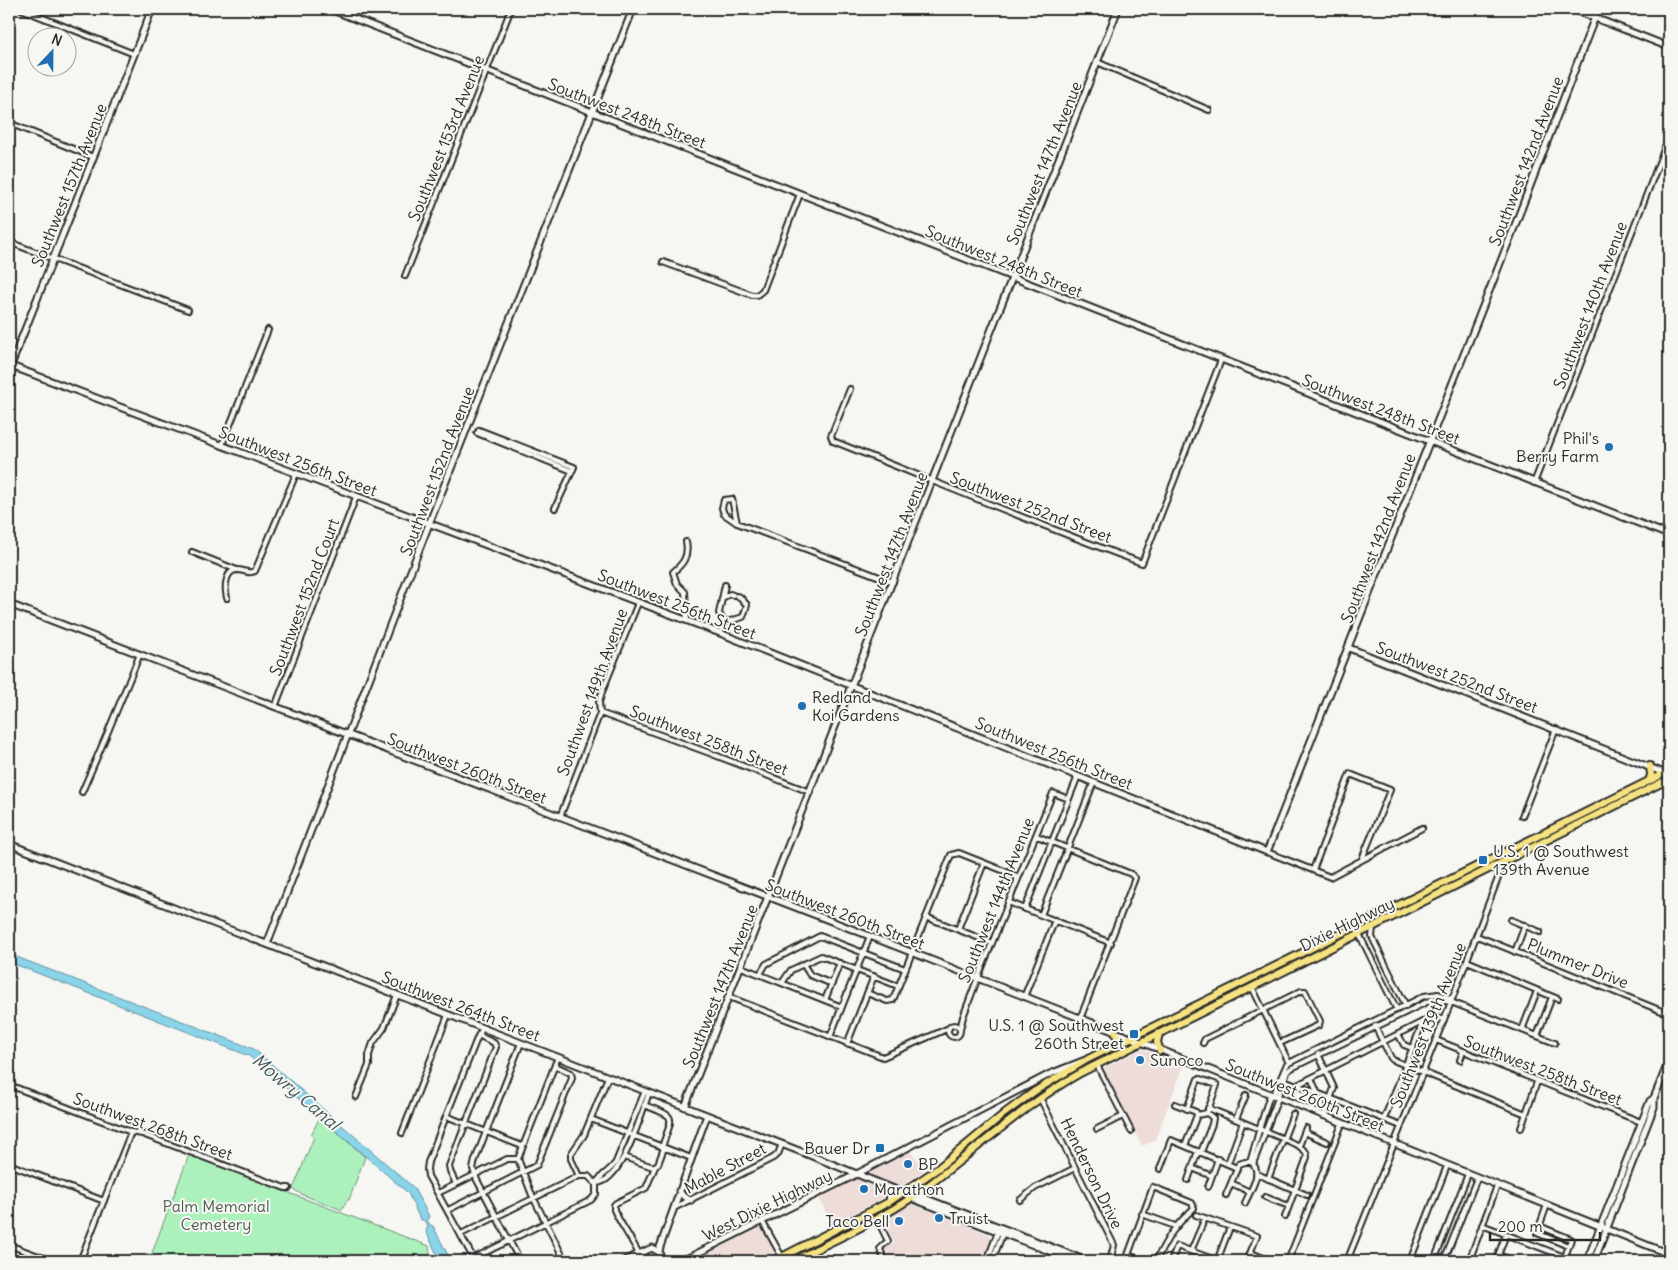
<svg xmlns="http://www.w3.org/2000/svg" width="1678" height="1270" viewBox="0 0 1678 1270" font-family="Delius,sans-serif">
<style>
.built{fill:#eedcd9}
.green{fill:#acf1bc;stroke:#6c8e74}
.water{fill:#89d4e9;stroke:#63909d}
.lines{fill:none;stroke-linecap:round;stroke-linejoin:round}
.street-casing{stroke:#2b2b2b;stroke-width:8}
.secondary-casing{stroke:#2b2b2b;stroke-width:9}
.highway-casing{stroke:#2b2b2b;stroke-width:10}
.street{stroke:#f6f6f2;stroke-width:4}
.secondary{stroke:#f6f6f2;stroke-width:5}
.highway{stroke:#f5e382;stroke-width:6}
.poi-dot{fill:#1f6fb2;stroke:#f6f6f2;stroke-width:2}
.labels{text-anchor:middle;stroke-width:4;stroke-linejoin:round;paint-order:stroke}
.street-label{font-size:16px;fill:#2b2b2b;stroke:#f6f6f2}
.poi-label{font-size:16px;fill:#2b2b2b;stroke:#f6f6f2;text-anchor:start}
.park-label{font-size:16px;fill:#4b5c4f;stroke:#f6f6f2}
.water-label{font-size:18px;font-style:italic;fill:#42555a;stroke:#f6f6f2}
</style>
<rect width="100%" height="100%" fill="#f6f6f2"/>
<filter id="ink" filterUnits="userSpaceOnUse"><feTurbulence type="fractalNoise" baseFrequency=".02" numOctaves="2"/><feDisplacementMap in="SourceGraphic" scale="10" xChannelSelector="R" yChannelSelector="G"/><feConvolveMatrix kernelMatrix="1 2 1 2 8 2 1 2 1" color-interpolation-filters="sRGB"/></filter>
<g filter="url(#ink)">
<path class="built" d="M1142,1049L1184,1066L1155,1140L1142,1146L1102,1069Z
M910,1151L925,1170L887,1196L832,1225L818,1196Z
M912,1204L989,1234L991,1238L982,1261H892L885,1248L894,1243L884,1222Z
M758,1218L778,1257L814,1238L826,1261H671Z"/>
<path class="green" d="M320,1117L365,1157L349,1200H347L342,1210L301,1194L293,1189L314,1137L311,1135Z
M189,1155L429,1246L431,1261H149Z"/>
<path class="water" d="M9,954L254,1049L413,1187L429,1216L427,1220L430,1225L433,1226L451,1261H440L426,1231L428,1226L425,1221L420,1219L408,1193L249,1056L9,962Z"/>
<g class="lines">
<g class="street-casing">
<path id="street" d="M21,9L134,54
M1097,62L1209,110
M9,123L93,157
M9,242L188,310
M663,262L752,295H757L763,290L800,194
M405,276L511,9
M850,389L831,436L833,441C936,482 1038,525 1142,563L1221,360
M479,430L574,467L555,508
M477,433L572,471
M222,445L268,330
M1534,483L1669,137
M737,523L732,499L724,500L722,508L724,514L737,523L893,582
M686,542C689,556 683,564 673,572L677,584L685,592L687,621
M192,552L237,570
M227,598C225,590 224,572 236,570C243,569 248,575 255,571L296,474
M722,598L730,594L733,595
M724,623L743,617L747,605L740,597L737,596
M720,633L724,623L719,613L725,585
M275,707L356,497
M600,713L707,752L810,792
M82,792L107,734L140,654
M1522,816L1556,729
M560,817L600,713L599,702L602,692L638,603
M1037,836L1131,874L1135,878L1080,1019
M1267,852L1330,877L1422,828
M1313,870L1350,774L1390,790L1362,859
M1008,902L1111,943
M1025,909L1078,776
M1041,915L1094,782
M926,917L992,943
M1511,920L1540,932
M1373,927L1372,937L1406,1006
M958,929L984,863
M1359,934L1397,1010
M1477,936L1669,1014
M1515,952L1525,925
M1467,961L1558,999
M803,964L810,975L832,984
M741,967L842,1007
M760,974L766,964L820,936L905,969
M782,983L791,970L821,956L898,986
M1252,987L1289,1063
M867,993L887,1001L893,1000L951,855L959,853L1012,874L1016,877L1017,880
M729,997L883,1057L949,1028
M1024,997L1055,920
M825,1000L840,963
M948 1031a6 6 0 1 1 12 0a6 6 0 1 1-12 0Z
M1375,1026L1391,1058L1393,1060L1526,1114
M960,1029L963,1017L975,985L1053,793L1069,799
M1522,1030L1537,991
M1398,1034L1404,1045L1412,1048
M1537,1036L1552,997
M830,1037L870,936
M1436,1040L1641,1122
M1203,1043L1205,1039L1301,991H1305L1320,1021L1319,1025L1280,1043
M847,1044L874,976
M1318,1054L1334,1088L1324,1116
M558,1057L518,1159L532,1195L565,1261
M1460,1060L1463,1052
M1097,1065L1131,1131
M1311,1078L1317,1092
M1284,1080L1401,1126
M9,1085L131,1132L142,1134L285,1188H289
M1297,1085L1434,1016L1444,1020
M645,1091L616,1162C611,1170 601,1175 596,1183C622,1183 641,1114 649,1093
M1273,1096L1286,1066L1289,1063L1424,996L1438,994L1452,999
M356,1097L369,1065V1055L373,1043L384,1028L397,995
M1040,1098L1114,1245L1110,1261
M1277,1098L1287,1072L1290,1069L1433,999L1451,1002L1555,1043
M1175,1104L1196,1112L1197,1115L1207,1113
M644,1105C678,1118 673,1114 662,1147
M1208,1108L1284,1139L1299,1146L1306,1152L1307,1157L1285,1217
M1187,1109L1198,1079H1200L1217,1085L1207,1113
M446,1116L522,1146
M591,1119L691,1158
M1236,1119L1246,1095
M1384,1119L1423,1022
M1521,1128L1537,1082
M1097,1129L1123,1116
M1304,1132L1327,1142
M402,1133L448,1015
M1185,1146L1197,1115
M1299,1146L1306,1128
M1201,1152L1212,1124L1213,1118L1207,1113
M624,1157L653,1167L658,1164L664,1148
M1250,1162C1257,1140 1262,1117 1270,1095
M1228,1163L1243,1122
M9,1164L104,1201
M1253,1164L1278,1098
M1192,1168L1212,1176
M1160,1169L1171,1140L1237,1168
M1257,1174L1307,1195
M579,1176L571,1159V1154L584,1135L608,1077
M1268,1179L1293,1114
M1188,1180L1198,1151
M1231,1183L1250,1192
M456,1184L450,1171L449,1166L496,1047L494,1043L482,1037L480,1034
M1208,1187L1218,1159
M438,1193L507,1159H518
M1226,1195L1239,1164L1245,1162H1250
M1265,1197L1289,1206
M1020,1200L1035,1188L1075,1168
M1245,1203C1250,1191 1263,1173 1252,1163
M1547,1205L1537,1233L1568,1246
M674,1208L773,1158L778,1154L782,1144
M448,1210L537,1165L572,1078L571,1073L558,1067L555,1064
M1142,1214L1175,1226
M1196,1215L1257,1236L1247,1261
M877,1219L888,1241L882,1246L880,1249L885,1261
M762,1221L782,1257
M1482,1225L1575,1261
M1539,1226L1571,1239L1565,1257
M461,1234L579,1176H588L596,1184V1194L591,1200L474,1258
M9,1245L52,1261
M1191,1251L1205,1218
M1251,1253L1271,1261
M639,1254C631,1238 621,1225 614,1210V1205L616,1203L646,1188L655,1167
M1498,1255L1514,1261
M80,1261L131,1132
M475,1261L428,1176L427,1169L428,1162L478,1036L483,1028
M520,1261L477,1180L473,1169L475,1160L521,1043
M987,1261L999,1229
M992,1261L1003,1233
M1144,1261L1128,1255L1153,1187L1192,1203L1194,1208C1174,1227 1168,1236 1156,1261
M1171,1261L1177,1246L1218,1261
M1217,1261L1230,1227
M1288,1261L1342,1124
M1347,1261L1451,1002L1505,860
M1410,1261L1447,1166
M1434,1261L1468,1174
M1444,1261L1477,1178
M1469,1261L1497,1186
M1496,1261L1506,1234"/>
</g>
<g class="secondary-casing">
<path id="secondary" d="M330,9L1669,535
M1572,9L1669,47
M11,366L720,633L1267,852L1512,233L1598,9
M9,370L152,9
M9,604L821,917L1131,1038L1669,1254
M1349,648L1669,775
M9,844L807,1154L904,1193L911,1198L1075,1261
M267,944L429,524L633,9
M685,1107L1118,9
M884,1185L890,1194L889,1202
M679,1191L684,1197L691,1200
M914,1194L1087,1261
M623,1261L652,1248L659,1252
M662,1261L659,1252L660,1247L707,1115
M682,1261L847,1179L1050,1074L1083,1061
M1587,1261L1650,1101L1654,1098L1669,1061
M1594,1261L1654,1107V1098"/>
</g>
<g class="highway-casing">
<path id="highway" d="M1649,781L1651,775L1650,766
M1115,1032L1118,1039L1117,1045
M1159,1034L1157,1042L1160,1051
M774,1261L889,1202L937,1169L1005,1113L1035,1091L1088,1059L1669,771
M793,1261C833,1240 876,1222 914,1196C971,1155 1021,1106 1082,1072L1669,779"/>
</g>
<use href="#street" class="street"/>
<use href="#secondary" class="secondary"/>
<use href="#highway" class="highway"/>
</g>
</g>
<g class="poi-dot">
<circle cx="1609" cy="447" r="5"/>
<circle cx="802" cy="706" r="5"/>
<rect x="1478" y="855" width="10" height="10" rx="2.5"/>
<rect x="1129" y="1029" width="10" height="10" rx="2.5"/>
<circle cx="1140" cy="1060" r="5"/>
<rect x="875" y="1143" width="10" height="10" rx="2.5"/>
<circle cx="908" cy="1164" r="5"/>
<circle cx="864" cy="1189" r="5"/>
<circle cx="939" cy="1218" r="5"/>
<circle cx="899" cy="1221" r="5"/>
</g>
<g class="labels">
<g class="street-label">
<text transform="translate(627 113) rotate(21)" y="6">Southwest 248th Street</text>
<text transform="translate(446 138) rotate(-68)" y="6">Southwest 153rd Avenue</text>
<text transform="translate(1526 161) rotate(-69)" y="6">Southwest 142nd Avenue</text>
<text transform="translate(1044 163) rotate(-68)" y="6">Southwest 147th Avenue</text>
<text transform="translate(69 185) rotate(-68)" y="6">Southwest 157th Avenue</text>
<text transform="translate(1004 261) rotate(22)" y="6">Southwest 248th Street</text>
<text transform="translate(1590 305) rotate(-69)" y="6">Southwest 140th Avenue</text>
<text transform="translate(1381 409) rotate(21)" y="6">Southwest 248th Street</text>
<text transform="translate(298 461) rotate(21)" y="6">Southwest 256th Street</text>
<text transform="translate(437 471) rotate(-69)" y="6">Southwest 152nd Avenue</text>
<text transform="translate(1031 507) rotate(21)" y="6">Southwest 252nd Street</text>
<text transform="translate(1378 538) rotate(-69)" y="6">Southwest 142nd Avenue</text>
<text transform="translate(891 554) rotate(-69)" y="6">Southwest 147th Avenue</text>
<text transform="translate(304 597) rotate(-69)" y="6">Southwest 152nd Court</text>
<text transform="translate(677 604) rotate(21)" y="6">Southwest 256th Street</text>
<text transform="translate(1457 677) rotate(21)" y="6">Southwest 252nd Street</text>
<text transform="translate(592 692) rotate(-70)" y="6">Southwest 149th Avenue</text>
<text transform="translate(709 740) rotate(21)" y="6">Southwest 258th Street</text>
<text transform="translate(1054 753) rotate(22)" y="6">Southwest 256th Street</text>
<text transform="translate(467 768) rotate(21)" y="6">Southwest 260th Street</text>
<text transform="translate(996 900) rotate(-68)" y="6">Southwest 144th Avenue</text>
<text transform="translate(845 914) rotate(21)" y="6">Southwest 260th Street</text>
<text transform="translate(1347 924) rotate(-26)" y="6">Dixie Highway</text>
<text transform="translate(1578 963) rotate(22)" y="6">Plummer Drive</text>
<text transform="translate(720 986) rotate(-68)" y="6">Southwest 147th Avenue</text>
<text transform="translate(461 1006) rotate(21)" y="6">Southwest 264th Street</text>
<text transform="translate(1428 1025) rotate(-68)" y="6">Southwest 139th Avenue</text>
<text transform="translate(1543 1070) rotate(21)" y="6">Southwest 258th Street</text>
<text transform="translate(1305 1095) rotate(22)" y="6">Southwest 260th Street</text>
<text transform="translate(153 1126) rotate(20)" y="6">Southwest 268th Street</text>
<text transform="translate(725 1168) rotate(-28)" y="6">Mable Street</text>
<text transform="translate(1092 1173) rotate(64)" y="6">Henderson Drive</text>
<text transform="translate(767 1205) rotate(-26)" y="6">West Dixie Highway</text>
</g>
<g class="poi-label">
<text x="1599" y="444" text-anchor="end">Phil's<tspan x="1599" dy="18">Berry Farm</tspan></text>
<text x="812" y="703">Redland<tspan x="812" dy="18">Koi Gardens</tspan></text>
<text x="1493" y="857">U.S. 1 @ Southwest<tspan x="1493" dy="18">139th Avenue</tspan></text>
<text x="1124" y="1031" text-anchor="end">U.S. 1 @ Southwest<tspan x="1124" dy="18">260th Street</tspan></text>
<text x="1150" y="1066">Sunoco</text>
<text x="870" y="1154" text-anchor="end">Bauer Dr</text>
<text x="918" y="1170">BP</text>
<text x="874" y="1195">Marathon</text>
<text x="949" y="1224">Truist</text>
<text x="889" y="1227" text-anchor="end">Taco Bell</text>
</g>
<g class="park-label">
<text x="216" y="1212">Palm Memorial<tspan x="216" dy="18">Cemetery</tspan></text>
</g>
<g class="water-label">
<text transform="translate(296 1092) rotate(40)" y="6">Mowry Canal</text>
</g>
</g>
<rect width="1678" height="1270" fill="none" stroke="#f6f6f2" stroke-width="30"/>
<rect x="15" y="15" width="1648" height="1240" fill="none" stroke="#2b2b2b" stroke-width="2" filter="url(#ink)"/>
<g transform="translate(52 52) rotate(22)"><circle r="24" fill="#f6f6f2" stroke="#a5a5a2"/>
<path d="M0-4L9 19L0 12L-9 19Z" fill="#1f6fb2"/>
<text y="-8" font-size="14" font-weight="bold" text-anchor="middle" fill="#2b2b2b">N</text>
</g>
<path d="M1490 1232v8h110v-8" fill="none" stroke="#2b2b2b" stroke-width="2.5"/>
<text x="1498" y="1232" font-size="15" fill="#2b2b2b" stroke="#f6f6f2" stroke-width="4" paint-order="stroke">200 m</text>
</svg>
